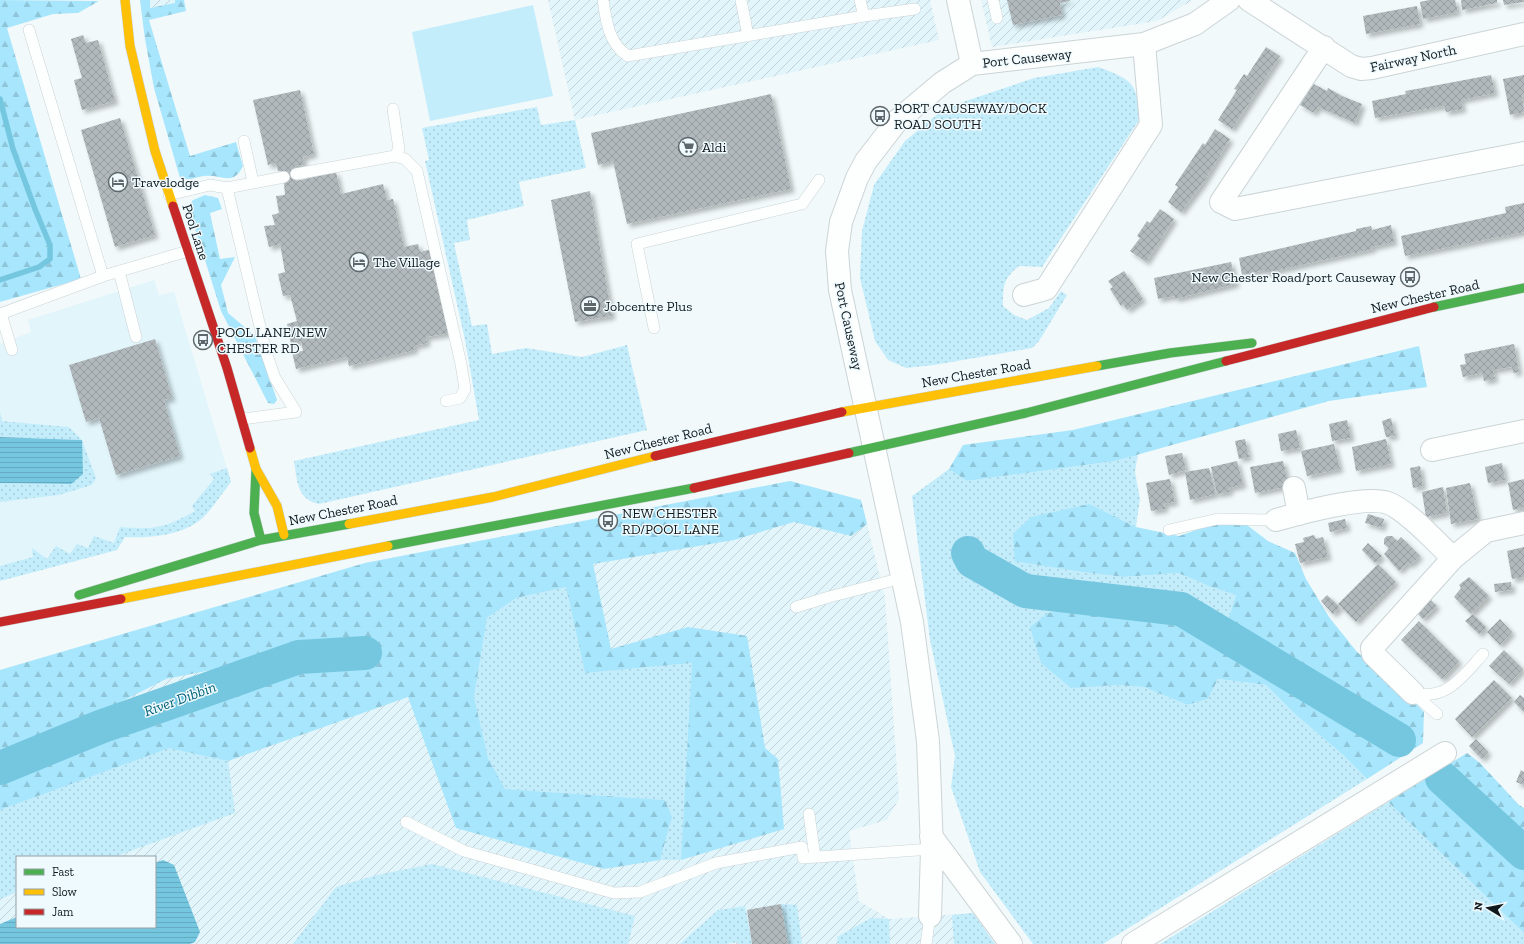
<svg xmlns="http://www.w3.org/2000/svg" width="1524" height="944" viewBox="0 0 1524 944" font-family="'Zilla Slab',serif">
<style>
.built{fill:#e1f5fb}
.industrial{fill:url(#industrial-furrows);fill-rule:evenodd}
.grass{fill:url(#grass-dots)}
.forest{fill:url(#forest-firs)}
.garden{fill:#c4edfc}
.water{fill:url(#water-rules)}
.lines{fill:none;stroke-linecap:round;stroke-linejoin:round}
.stream{stroke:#75c7e0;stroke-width:5.5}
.river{stroke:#75c7e0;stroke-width:34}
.building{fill:url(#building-cross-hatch);filter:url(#shadow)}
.lane-casing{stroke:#cbd4d6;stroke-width:12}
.street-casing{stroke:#cbd4d6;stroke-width:24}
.fast-casing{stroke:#cbd4d6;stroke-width:10}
.slow-casing{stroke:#cbd4d6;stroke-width:10}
.jam-casing{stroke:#cbd4d6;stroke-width:10}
.lane{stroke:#fdfefe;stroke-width:11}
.street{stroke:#fdfefe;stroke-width:22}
.fast{stroke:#4caf50;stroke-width:9}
.slow{stroke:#ffc107;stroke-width:9}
.jam{stroke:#c62828;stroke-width:9}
.labels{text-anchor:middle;stroke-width:3;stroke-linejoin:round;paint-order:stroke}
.street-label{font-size:14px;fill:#0f191d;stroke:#effafe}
.poi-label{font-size:14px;fill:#0f191d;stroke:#effafe;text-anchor:start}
.water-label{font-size:15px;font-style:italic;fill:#006079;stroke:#effafe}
</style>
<defs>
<pattern id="industrial-furrows" width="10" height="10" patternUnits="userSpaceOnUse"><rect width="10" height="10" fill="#e1f5fb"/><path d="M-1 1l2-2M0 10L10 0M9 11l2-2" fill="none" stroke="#c0d1d7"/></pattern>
<pattern id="grass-dots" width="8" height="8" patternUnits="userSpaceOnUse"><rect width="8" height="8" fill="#c4edfc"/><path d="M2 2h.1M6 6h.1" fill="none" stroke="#a7cbd8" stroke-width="1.8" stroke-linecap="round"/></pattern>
<pattern id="forest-firs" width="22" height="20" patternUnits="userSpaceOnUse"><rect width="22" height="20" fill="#a7e6fc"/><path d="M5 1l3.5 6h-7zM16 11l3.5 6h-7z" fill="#8fc5d8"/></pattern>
<pattern id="water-rules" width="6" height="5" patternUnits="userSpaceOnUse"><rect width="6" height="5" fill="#75c7e0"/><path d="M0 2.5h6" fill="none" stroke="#64aac0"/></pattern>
<pattern id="building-cross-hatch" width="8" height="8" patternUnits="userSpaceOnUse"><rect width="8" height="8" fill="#b1b9bc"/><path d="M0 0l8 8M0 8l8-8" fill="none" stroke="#979ea1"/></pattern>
<filter id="shadow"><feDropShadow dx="3.5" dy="3.5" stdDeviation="2" flood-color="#0004"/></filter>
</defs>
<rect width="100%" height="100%" fill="#f2f9fa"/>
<path class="built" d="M154,280L159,295L174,292L231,482L200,520L181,531L142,538L125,537L117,550L0,581V502L59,495L92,485L69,427L2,421L0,411V344L31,332L28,320Z"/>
<path class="industrial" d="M150,0H175L176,3L150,8Z
M548,0H930L939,40L575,120Z
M981,0H1193L1157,21L992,47Z
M790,481L861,500L885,597L899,799L887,820L849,831L859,901L889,919L973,913L995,944H0V670L365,563ZM17,857H155V927H17Z"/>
<path class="grass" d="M1098,67C1133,80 1138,83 1139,120L1042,267L1019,266C1003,279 1003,286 1003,306L1014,315L1027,320L1049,308L1061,291L1067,295L1039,341L1032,348L934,365L906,368L888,360L875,341L860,278L862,231L874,185L905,141L945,108L1034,78Z
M537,107L541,125L575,120L586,168L519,182L524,206L467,220L470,240L454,243L472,326L487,324L492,354L526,348L582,357L627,345L647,430L319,504C297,500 297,480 294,461L479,420L465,340L425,161L429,160L422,128Z
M0,411L2,421L69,427L82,440L96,478L92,485L59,495L0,502V483L71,484L82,440L0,437Z
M1138,454L1135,472L1140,499L1136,527L1090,504L1015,560L1082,572L1124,577L1178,573L1211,587L1236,595L1228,620L1156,605L1101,601L1048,613L1116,685L1144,687L1187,705L1208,699L1218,679L1266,685L1296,715L1343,755L1367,779L1103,944H1033L980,872L951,787L955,756L930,640L912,496L949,469L967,481L1115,461Z
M227,468L231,482C222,493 210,513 199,521C178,536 150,538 125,537L117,550L0,581V566L33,557L32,548L47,559L56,546L70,554L77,544L88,548L94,536L114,543L120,527C153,530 166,528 195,511L192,506L214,479L210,474Z
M566,587L585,673L693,663L681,860H660L672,817L665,800L505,789L488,758L474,697L487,618L516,598Z
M169,747L228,761L235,813L114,857H17V892L0,899V810Z
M1388,802L1524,933V944H1160Z
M432,864L635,916L628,944H293L336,887L377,875Z
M781,904L797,905L802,944H788Z
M745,906L752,944H738V942L725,944H680L718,910Z
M973,913L995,944H954L952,915Z
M871,918L889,919L890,944H838L837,937Z"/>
<path class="forest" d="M0,0L99,1L78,13L53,14L7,28L81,279L0,302Z
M140,0H150V8L175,3V0H184L186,11L149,20L190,156L236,142L243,166C233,187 221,174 205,176C193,177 194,181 180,178L154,88L145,39Z
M205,195L218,198L222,209L210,213L220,259L235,257L221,285L228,313L255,336L277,400L274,404L268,403L221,311L188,206L193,200Z
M1419,346L1427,387L1329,401L1115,461L967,481L949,469L963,445L1073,430Z
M790,481L861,500L867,524L851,536L794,522L734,540L593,564L611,649L688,627L747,636L765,748L778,759L784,829L681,860L692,663L585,673L566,587L516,598L487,618L474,697L488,758L505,789L665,800L672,817L660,860L604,869L456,828L408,697L228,761L169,748L0,810V785L105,737L290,670L364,661L330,640L256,661L166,679L79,723L0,753V670L365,563Z
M1090,504L1136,527L1179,536L1219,522H1243L1268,541L1295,553L1306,579L1329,617L1357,652L1402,689L1424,712L1423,743L1367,779L1343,755L1296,715L1266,685L1218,679L1208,699L1187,705L1144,687L1116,685L1071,688L1041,663L1030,627L1048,613L1101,600L1156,605L1228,620L1236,595L1211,587L1178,573L1124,577L1082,572L1015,561L1013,534L1031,517Z
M1467,753L1480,763L1519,805L1524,808V933L1388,802Z"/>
<path class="garden" d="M533,5L553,96L430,121L412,32Z"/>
<path class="water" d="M0,437L82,440L83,474L71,484L0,483Z
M163,860L174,865L200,932L195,942L190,944H0V924L17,917V927H155V863Z"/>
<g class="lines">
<path class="stream" d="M0,99L13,149L35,209L50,245V259L39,267L0,280"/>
<path class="river" d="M968,553L972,561L1025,591L1181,609L1399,740
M0,768L100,727L299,657L365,653
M1442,778L1524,853"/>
</g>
<path class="building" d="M1007,0H1070V1L1060,3L1062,15L1013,25Z
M1429,0H1455L1458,12L1423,19L1420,2Z
M1461,0H1497V3L1462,10Z
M1503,0H1524V2L1504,5Z
M1417,6L1420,24L1366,34L1363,16Z
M83,35L86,43L98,40L115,101L82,110L74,80L82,78L71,39Z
M1266,47L1280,56L1232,129L1218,120L1237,90L1234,89L1244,74L1247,76Z
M1491,75L1495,93L1461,100L1463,109L1446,112L1444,106L1375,118L1372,101L1406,94L1405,91L1422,88Z
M1524,75V93L1522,94L1524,112L1510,115L1503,79Z
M1312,83L1327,91L1328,88L1342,96L1362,104L1355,123L1318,107L1314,113L1300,105Z
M300,90L314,154L303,157L304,165L295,166L296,181L336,172L341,194L383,184L387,200L393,199L404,247L418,244L420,252L432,249L450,333L426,337L427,343L414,346L415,350L349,366L347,357L296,369L292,352L303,351L301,341L291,344L287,324L297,321L290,295L283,296L278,274L285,272L280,244L269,247L264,226L275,225L272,215L279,213L276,196L285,195L283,171H278L276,163L268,165L253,100Z
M771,94L791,189L627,224L613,161L598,165L591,133Z
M120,118L155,235L115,247L81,130Z
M1215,129L1230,139L1203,183L1181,212L1168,202L1178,187L1175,185L1203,143L1205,145Z
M590,191L612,316L575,322L551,200Z
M1524,203V232L1405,256L1401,236L1506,213L1505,207Z
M1160,209L1174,219L1146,262L1130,251L1140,238L1137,236L1147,221L1150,223Z
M1391,225L1394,242L1372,247L1373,249L1265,273V270L1242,275L1239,258L1356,231V229L1371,226L1372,230Z
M1231,262L1236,284L1175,299V296L1158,299L1154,278Z
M1124,271L1143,299L1127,310L1123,304L1121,306L1110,289L1113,287L1108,281Z
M155,339L172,398L164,400L180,456L116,475L99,418L86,422L69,365Z
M1514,344L1519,372L1513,373L1512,367L1493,370L1495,379L1484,381L1482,373L1463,377L1460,365L1466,364L1464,354Z
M1391,418L1395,436L1386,437L1382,421Z
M1347,420L1351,438L1332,441L1329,424Z
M1296,430L1300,448L1281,451L1278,434Z
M1245,439L1249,457L1239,459L1235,441Z
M1386,439L1391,464L1356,471L1352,447Z
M1334,444L1340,469L1307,476L1301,451Z
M1182,453L1186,470L1169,475L1165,456Z
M1237,461L1243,485L1229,488L1230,492L1217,494L1211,467Z
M1283,461L1289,486L1255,493L1250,467Z
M1502,463L1505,480L1488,483L1485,467Z
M1420,466L1423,486L1413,488L1410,468Z
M1209,468L1216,494L1190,500L1185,472Z
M1170,479L1175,502L1164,504L1165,509L1151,511L1146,483Z
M1524,479V507L1513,510L1508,483Z
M1470,483L1478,519L1451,524L1446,488Z
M1443,487L1447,513L1426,517L1422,492Z
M1368,514L1384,519L1382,528L1365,523Z
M1345,519L1347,528L1330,532L1328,523Z
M1314,535L1316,539L1323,537L1328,557L1300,563L1295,544L1304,542L1303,538Z
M1387,536H1392L1397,541L1401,537L1420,556L1410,565L1408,563L1399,571L1384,554L1389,548L1384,544V539Z
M1368,543L1382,556L1375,563L1362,550Z
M1524,547V577L1512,579L1507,551Z
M1378,564L1396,582L1356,622L1338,604Z
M1469,577L1489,596L1471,614L1454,597L1461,588L1459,585Z
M1511,582L1512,590L1495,592L1494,584Z
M1327,595L1340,607L1333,614L1321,601Z
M1430,599L1437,606L1423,619L1417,613Z
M1473,614L1486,627L1479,634L1465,621Z
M1500,619L1512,632L1500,645L1487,632Z
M1419,621L1459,661L1442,679L1401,640Z
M1504,650L1523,669L1509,684L1489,666Z
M1494,680L1512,698L1472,737L1455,719Z
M1520,695L1524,698V712L1514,702Z
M1476,739L1488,752L1482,759L1469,746Z
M1521,770L1524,772V785L1516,782Z
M781,904L788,944H752L747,910Z"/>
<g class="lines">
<g class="lane-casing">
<path id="lane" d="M603,0C606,21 609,44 628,56L864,16L860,0
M741,0L748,36
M993,0L997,18
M864,16L915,9
M29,30L103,276
M393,109L399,149L395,156
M244,141L253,182
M296,174L395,156L405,159L417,171L461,364L465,389L460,398L446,401
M227,188L284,177
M169,195L210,185L227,188L266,352L275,378L296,412L243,419
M119,271L136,337
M0,314L103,276L188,251
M1,314L12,350
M654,328L637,244L802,204L819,180
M1169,530L1218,519L1276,520
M796,607L829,597L902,578
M1413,693C1447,701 1463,676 1483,654
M1413,693L1437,714
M809,814L815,857
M406,822L464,851L614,893L640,892L716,863L802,847L803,858L932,849
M926,944L930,916"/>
</g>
<g class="street-casing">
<path id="street" d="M958,0L972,64
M1249,0L1351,66L1361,69L1372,68L1524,34
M1324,47L1221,202L1235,209L1524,153
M1024,295L1046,289L1151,125L1144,44
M1432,450L1524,431
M1294,488L1299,514
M1276,520C1300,513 1365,495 1388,503C1407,510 1437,543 1453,558L1486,531L1524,523
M1413,693L1373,654L1372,648L1453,558
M931,836L1011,944
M930,916L932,849L928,741L912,622L840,290L837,251L841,222L857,178L866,161L897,121L942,83L972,64L1144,44L1195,24L1229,0
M1133,944L1445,753"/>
</g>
<g class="fast-casing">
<path id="fast" d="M1434,307L1524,288
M1097,366L1170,353L1252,343
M849,453L1026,413L1226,361
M256,469L254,513L261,540
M388,546L694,488
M79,595L261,540L349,524"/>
</g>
<g class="slow-casing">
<path id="slow" d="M125,0L130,46L155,151L173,206
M842,412L1097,366
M250,448L256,469L277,506L284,535
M349,524L493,497L655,456
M121,599L388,546"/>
</g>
<g class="jam-casing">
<path id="jam" d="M173,206L227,368L250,448
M1226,361L1434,307
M655,456L842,412
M694,488L849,453
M0,622L121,599"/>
</g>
<use href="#lane" class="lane"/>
<use href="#street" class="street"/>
<use href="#fast" class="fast"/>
<use href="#slow" class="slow"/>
<use href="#jam" class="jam"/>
</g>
<defs>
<g id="bus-ring" transform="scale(1)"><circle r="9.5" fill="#effafe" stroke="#5e676a" stroke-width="1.5"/><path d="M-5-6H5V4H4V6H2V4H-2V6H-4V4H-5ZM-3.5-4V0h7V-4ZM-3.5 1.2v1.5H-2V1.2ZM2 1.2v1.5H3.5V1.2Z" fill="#5e676a"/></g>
<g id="supermarket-ring" transform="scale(1)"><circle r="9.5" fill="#effafe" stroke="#5e676a" stroke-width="1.5"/><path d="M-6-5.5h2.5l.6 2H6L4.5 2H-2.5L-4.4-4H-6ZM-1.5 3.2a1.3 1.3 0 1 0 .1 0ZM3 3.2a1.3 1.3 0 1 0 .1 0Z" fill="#5e676a"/></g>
<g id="hotel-ring" transform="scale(1)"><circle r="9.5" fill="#effafe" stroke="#5e676a" stroke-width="1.5"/><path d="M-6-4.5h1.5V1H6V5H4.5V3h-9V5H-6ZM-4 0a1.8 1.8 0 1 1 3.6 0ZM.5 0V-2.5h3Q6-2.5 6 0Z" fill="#5e676a"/></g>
<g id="office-ring" transform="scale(1)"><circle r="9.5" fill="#effafe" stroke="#5e676a" stroke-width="1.5"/><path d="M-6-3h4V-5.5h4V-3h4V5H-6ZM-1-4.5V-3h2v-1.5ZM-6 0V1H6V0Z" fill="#5e676a"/></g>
</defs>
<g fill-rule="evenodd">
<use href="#bus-ring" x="880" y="116"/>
<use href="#supermarket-ring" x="688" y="147"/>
<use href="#hotel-ring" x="118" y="182"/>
<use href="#hotel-ring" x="359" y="262"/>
<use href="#bus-ring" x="1410" y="277"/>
<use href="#office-ring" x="590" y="306"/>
<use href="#bus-ring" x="203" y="340"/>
<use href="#bus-ring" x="608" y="521"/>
</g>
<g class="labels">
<g class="street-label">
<text transform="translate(1027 58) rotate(-6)" y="5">Port Causeway</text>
<text transform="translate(1413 58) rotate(-12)" y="5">Fairway North</text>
<text transform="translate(196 232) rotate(72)" y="5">Pool Lane</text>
<text transform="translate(1425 296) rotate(-13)" y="5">New Chester Road</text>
<text transform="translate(849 326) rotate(78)" y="5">Port Causeway</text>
<text transform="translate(976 373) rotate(-10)" y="5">New Chester Road</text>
<text transform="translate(658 441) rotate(-14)" y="5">New Chester Road</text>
<text transform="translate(343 510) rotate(-11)" y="5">New Chester Road</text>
</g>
<g class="poi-label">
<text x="894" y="113">PORT CAUSEWAY/DOCK<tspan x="894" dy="16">ROAD SOUTH</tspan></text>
<text x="702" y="152">Aldi</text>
<text x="132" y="187">Travelodge</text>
<text x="373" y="267">The Village</text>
<text x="1396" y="282" text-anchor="end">New Chester Road/port Causeway</text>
<text x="604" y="311">Jobcentre Plus</text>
<text x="217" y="337">POOL LANE/NEW<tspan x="217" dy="16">CHESTER RD</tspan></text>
<text x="622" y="518">NEW CHESTER<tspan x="622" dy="16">RD/POOL LANE</tspan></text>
</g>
<g class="water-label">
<text transform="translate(180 699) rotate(-20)" y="5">River Dibbin</text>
</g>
</g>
<rect x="16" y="856" width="140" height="72" fill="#effafe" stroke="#95a0a4"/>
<rect x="24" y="869" width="20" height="6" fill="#4caf50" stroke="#95a0a4"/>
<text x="52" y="876" font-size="12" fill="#0f191d">Fast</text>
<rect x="24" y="889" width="20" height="6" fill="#ffc107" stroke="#95a0a4"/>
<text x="52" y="896" font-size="12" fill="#0f191d">Slow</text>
<rect x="24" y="909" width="20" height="6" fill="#c62828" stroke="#95a0a4"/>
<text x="52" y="916" font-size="12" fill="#0f191d">Jam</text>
<g transform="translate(1488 908) rotate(280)" stroke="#effafe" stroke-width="3" paint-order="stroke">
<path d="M0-3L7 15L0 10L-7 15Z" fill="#0f191d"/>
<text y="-6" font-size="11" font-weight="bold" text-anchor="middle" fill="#0f191d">N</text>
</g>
</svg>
